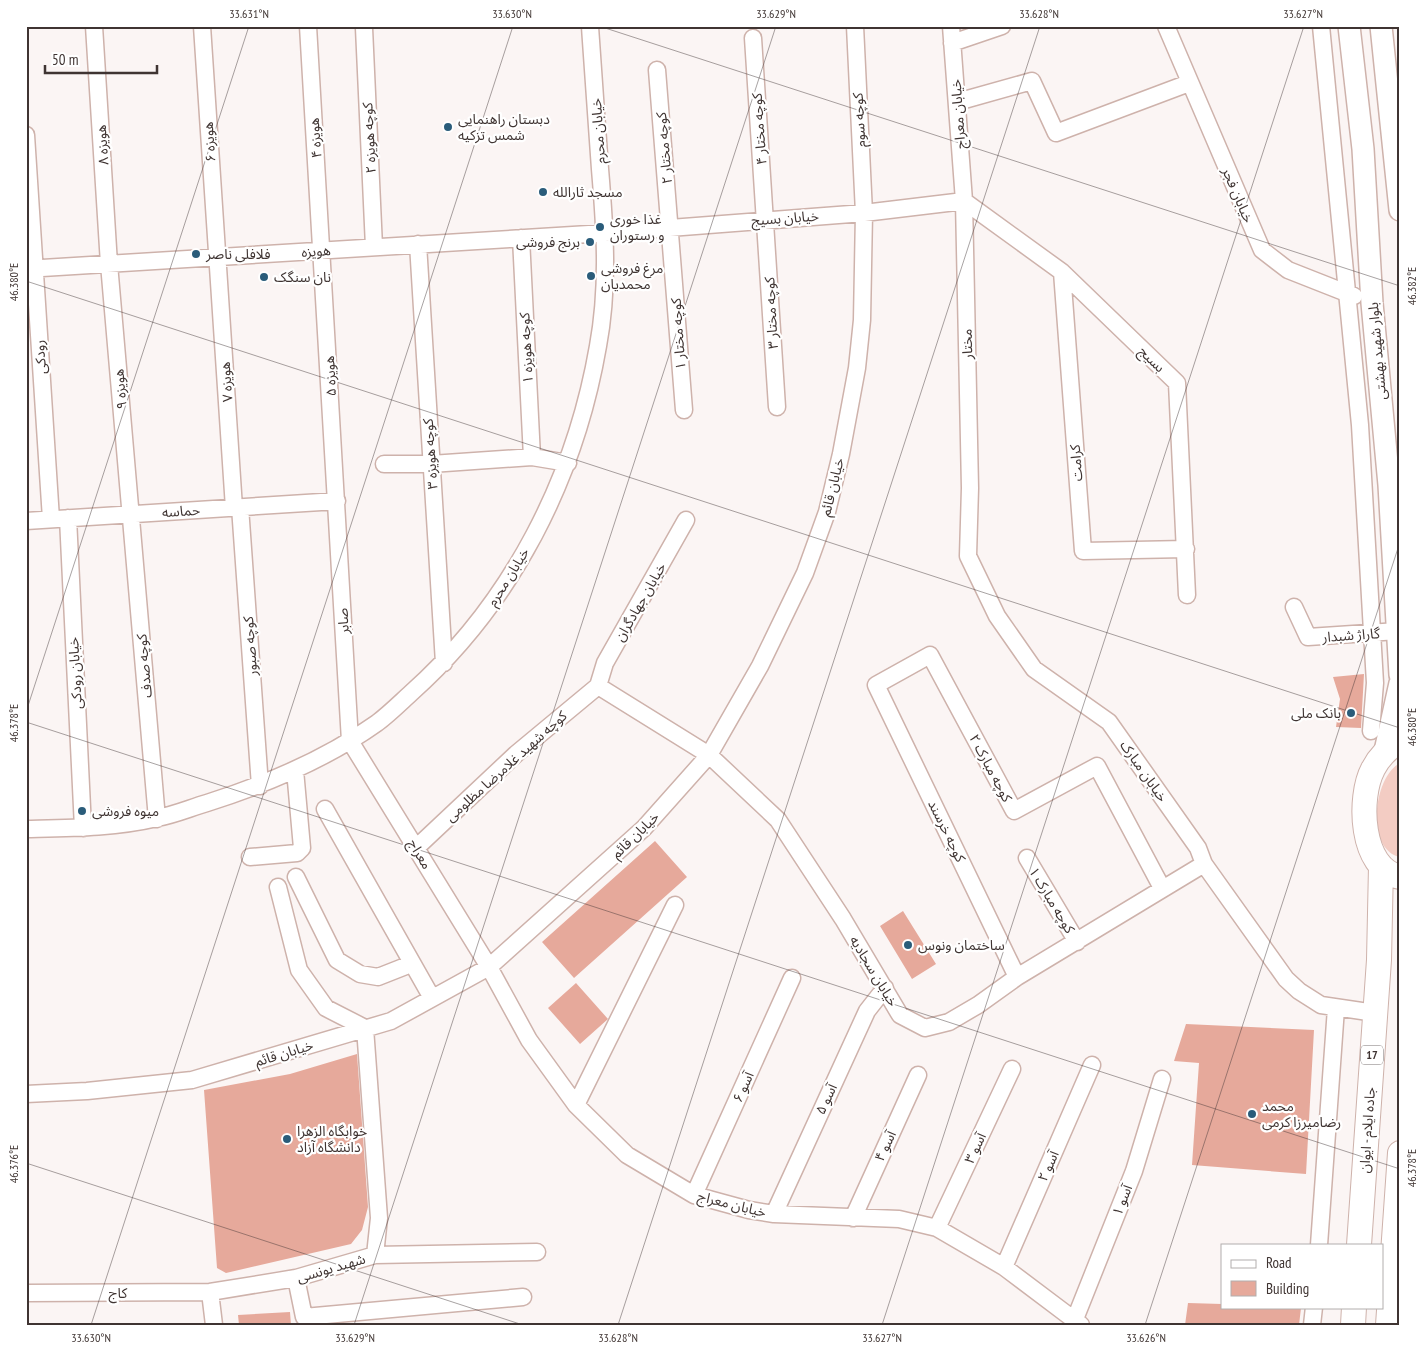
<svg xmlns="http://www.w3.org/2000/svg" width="1426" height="1351" viewBox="0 0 1426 1351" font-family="'PT Sans Narrow','Noto Sans Arabic',sans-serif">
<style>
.green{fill:#f3ccc3}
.building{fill:#e6a99b}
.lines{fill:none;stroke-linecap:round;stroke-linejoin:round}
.minor-casing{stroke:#ceb2ab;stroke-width:19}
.major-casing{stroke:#ceb2ab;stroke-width:24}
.highway-casing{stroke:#ceb2ab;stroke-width:26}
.minor{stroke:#fff;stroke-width:16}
.major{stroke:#fff;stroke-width:21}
.highway{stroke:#fff;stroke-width:24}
.ticks{fill:none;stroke:#3f3432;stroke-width:1;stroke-opacity:0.45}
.poi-dot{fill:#2a5c7a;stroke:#fff;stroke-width:2}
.labels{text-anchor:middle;stroke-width:4.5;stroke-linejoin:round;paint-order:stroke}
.shield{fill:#fff;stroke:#797170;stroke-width:1}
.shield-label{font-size:12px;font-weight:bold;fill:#3f3432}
.street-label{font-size:14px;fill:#3f3432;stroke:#fff}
.poi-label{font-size:14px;fill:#3f3432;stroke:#fff;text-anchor:start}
.neatline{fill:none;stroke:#3f3432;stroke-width:2}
.ticks-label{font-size:12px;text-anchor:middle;fill:#3f3432}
</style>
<rect width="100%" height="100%" fill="#fbf5f4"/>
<path class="green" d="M1400,763V857C1365,850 1373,777 1400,763Z"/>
<path class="building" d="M1364,674L1361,728L1336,727L1340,699L1333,677Z
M655,841L687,877L574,978L542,942Z
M903,911L936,964L912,979L880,926Z
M576,983L608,1019L580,1044L548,1008Z
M1186,1024L1314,1030L1306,1174L1192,1165L1199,1063L1174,1061Z
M357,1054L368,1207L362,1230L351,1244L226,1273L217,1268L204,1090L290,1074Z
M1188,1303L1222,1304V1307L1301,1308L1299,1325H1185Z
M290,1312L291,1325H239L238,1315Z"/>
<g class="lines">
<g class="minor-casing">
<path id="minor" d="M94,26L109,264L157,819
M202,26L234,508
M308,26L350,741L489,967L529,1040L576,1105L627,1155L694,1195L749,1210L774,1214L899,1219L937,1228L1004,1267L1081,1325
M951,26L964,201L970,488L968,556L997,616L1034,669L1109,722L1198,848L1204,864L1286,979L1299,991L1321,1005L1375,1013
M1166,26L1262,250L1288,270L1354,296
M1321,26L1360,425L1375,683L1371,731
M364,28L374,247
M753,38L777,407
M952,43L1002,26
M657,70L684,410
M957,102L1032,81L1056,133L1189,83
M26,135L51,519
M964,201L1062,272L1177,383L1187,595
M521,238L532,457
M418,244L444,663
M26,269L605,233L864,213L964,201
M1062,272L1083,551L1186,549
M384,464H431L532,457L568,463
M240,507L260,786
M68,518L83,828
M26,521L337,501
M1294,607L1308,637L1398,631
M598,686L709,755L778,820L843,919L900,1015L925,1028L949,1022L978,1005L1017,977L1204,864
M598,686L605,663L686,520
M325,809L432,998
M26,829C70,828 115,828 157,818C174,815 190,808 207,803C267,784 325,760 377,723C389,714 400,703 411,693C512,603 575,479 598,346C609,287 605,228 600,169C597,122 593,74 590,26
M416,848L516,754L598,686
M250,857L297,853L302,848L295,770
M1027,858L1077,942
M296,877L337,960L360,974L378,977L411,964
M1017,977L876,685L930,655L1014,811L1097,766L1162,888
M26,1094L87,1091L192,1080L391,1021L489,967L644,828L709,755L760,666L805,573L827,512L841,454L857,368L862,320L864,213L855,26
M576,1105L675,905
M694,1195L792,978
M774,1214L867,1011L885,988
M853,1218L918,1075
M937,1228L1012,1069
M1319,1245L1336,1008
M375,1255L537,1252
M1004,1267L1092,1065
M296,1278L304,1317L523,1297
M210,1292L214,1325
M26,1293L210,1292L296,1278L375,1255L379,1218L365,1028L326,1008L299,970L278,887
M1075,1319L1134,1171L1162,1079
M1312,1325L1314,1307"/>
</g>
<g class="major-casing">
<path id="major" d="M1349,26L1363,149L1372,303L1389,485L1400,675
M1381,26L1400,210
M1385,751L1400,683"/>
</g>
<g class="highway-casing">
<path id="highway" d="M1400,741C1388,748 1379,757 1373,769C1358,797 1360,869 1400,877
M1359,1245L1379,960L1381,866
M1353,1325L1354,1307
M1388,1325L1400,1153"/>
</g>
<use href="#minor" class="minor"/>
<use href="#major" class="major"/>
<use href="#highway" class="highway"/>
</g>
<path class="ticks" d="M599,26L1400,286M26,281L1400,728M26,712L249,26M26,722L1400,1169M26,1163L523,1325M91,1325L513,26M354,1325L776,26M618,1325L1040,26M882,1325L1304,26M1145,1325L1400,542"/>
<g class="poi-dot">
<circle cx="448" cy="127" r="5"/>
<circle cx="543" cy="192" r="5"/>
<circle cx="600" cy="227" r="5"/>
<circle cx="590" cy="242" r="5"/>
<circle cx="196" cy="254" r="5"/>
<circle cx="591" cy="276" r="5"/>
<circle cx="264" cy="277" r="5"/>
<circle cx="1351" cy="713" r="5"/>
<circle cx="82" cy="811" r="5"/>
<circle cx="908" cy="945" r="5"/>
<circle cx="1252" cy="1114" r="5"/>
<circle cx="287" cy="1139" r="5"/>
</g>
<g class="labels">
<rect class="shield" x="1361" y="1045.5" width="22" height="19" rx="4"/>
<g class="shield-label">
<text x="1372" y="1059">17</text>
</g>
<g class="street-label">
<text transform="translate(958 114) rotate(-94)" y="5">خیابان معراج</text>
<text transform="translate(859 120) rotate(-93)" y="5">کوچه سوم</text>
<text transform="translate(759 129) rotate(-94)" y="5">کوچه مختار ۴</text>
<text transform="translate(598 131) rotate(-94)" y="5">خیابان محرم</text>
<text transform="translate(315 138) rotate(-94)" y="5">هویزه ۴</text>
<text transform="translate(369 138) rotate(-93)" y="5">کوچه هویزه ۲</text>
<text transform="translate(209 142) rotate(-94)" y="5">هویزه ۶</text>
<text transform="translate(102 145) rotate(-94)" y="5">هویزه ۸</text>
<text transform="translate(664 148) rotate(-95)" y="5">کوچه مختار ۲</text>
<text transform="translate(1238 195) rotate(67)" y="5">خیابان فجر</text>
<text transform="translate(785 218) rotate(-4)" y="5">خیابان بسیج</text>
<text transform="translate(316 251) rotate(-4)" y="5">هویزه</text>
<text transform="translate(771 313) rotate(-93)" y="5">کوچه مختار ۳</text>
<text transform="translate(678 334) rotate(-94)" y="5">کوچه مختار ۱</text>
<text transform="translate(967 344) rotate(-91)" y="5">مختار</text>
<text transform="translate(526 348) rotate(-93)" y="5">کوچه هویزه ۱</text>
<text transform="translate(1377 351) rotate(-95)" y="5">بلوار شهید بهشتی</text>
<text transform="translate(40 357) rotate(-94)" y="5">رودکی</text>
<text transform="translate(1152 359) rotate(44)" y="5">بسیج</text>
<text transform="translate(330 376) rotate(-93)" y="5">هویزه ۵</text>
<text transform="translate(226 382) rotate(-94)" y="5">هویزه ۷</text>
<text transform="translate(120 389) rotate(-95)" y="5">هویزه ۹</text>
<text transform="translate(430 454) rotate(-94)" y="5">کوچه هویزه ۳</text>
<text transform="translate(1076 463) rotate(-94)" y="5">کرامت</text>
<text transform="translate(832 487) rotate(-76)" y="5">خیابان قائم</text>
<text transform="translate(181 511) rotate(-4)" y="5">حماسه</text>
<text transform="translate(508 577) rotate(-58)" y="5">خیابان محرم</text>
<text transform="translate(640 602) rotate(-60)" y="5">خیابان جهادگران</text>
<text transform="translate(343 621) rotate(-93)" y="5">صابر</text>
<text transform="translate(1351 635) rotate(-4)" y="5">گاراژ شبدار</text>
<text transform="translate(250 646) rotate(-94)" y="5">کوچه صبور</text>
<text transform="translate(144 666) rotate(-95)" y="5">کوچه صدف</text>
<text transform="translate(75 673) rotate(-93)" y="5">خیابان رودکی</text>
<text transform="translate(506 766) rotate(-42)" y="5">کوچه شهید غلامرضا مظلومی</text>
<text transform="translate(991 768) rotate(62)" y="5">کوچه مبارک ۲</text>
<text transform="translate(1144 771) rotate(55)" y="5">خیابان مبارک</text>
<text transform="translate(947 831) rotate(64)" y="5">کوچه خرسند</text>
<text transform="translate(635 835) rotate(-44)" y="5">خیابان قائم</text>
<text transform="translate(420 854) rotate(59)" y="5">معراج</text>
<text transform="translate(1052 900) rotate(59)" y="5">کوچه مبارک ۱</text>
<text transform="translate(874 971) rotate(59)" y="5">خیابان سجادیه</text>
<text transform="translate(284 1053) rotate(-17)" y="5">خیابان قائم</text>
<text transform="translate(743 1087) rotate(-66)" y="5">آسو ۶</text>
<text transform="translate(826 1099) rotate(-65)" y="5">آسو ۵</text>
<text transform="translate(1367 1130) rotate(-86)" y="5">جاده ایلام - ایوان</text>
<text transform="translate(885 1146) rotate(-65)" y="5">آسو ۴</text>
<text transform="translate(975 1148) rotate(-65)" y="5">آسو ۳</text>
<text transform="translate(1048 1166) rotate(-66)" y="5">آسو ۲</text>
<text transform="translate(1122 1200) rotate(-68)" y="5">آسو ۱</text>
<text transform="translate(732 1204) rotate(14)" y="5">خیابان معراج</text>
<text transform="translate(331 1268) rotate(-16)" y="5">شهید یونسی</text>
<text x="118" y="1298">کاج</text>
</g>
<g class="poi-label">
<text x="458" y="124">دبستان راهنمایی<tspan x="458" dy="16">شمس تزکیه</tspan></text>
<text x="553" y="197">مسجد ثارالله</text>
<text x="610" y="224">غذا خوری<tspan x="610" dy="16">و رستوران</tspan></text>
<text x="580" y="247" text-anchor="end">برنج فروشی</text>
<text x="206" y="259">فلافلی ناصر</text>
<text x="601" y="273">مرغ فروشی<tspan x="601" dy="16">محمدیان</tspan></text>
<text x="274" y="282">نان سنگک</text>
<text x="1341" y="718" text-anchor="end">بانک ملی</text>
<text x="92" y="816">میوه فروشی</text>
<text x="918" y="950">ساختمان ونوس</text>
<text x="1262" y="1111">محمد<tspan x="1262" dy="16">رضامیرزا کرمی</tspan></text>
<text x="297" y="1136">خوابگاه الزهرا<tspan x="297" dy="16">دانشگاه آزاد</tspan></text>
</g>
</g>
<rect width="1426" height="1351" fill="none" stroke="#ffffff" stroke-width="55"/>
<rect x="1221" y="1244" width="162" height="65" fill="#ffffff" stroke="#b2aead"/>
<rect x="1231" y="1260" width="25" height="8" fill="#ffffff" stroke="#b2aead"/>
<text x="1266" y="1268" font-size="15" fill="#3f3432">Road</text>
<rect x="1231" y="1281" width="25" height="15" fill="#e6a99b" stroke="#b2aead"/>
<text x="1266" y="1294" font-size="15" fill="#3f3432">Building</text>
<path d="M45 65v8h112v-8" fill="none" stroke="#3f3432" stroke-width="2.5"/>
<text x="52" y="65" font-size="15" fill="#3f3432" stroke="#ffffff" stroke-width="4" paint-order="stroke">50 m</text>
<rect x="28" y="28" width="1370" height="1296" class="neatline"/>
<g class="ticks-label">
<text x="249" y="18">33.631°N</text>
<text x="512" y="18">33.630°N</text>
<text x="776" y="18">33.629°N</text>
<text x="1039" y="18">33.628°N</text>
<text x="1303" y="18">33.627°N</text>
<text transform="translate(14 282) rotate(-90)" y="4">46.380°E</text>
<text transform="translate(1412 286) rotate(-90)" y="4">46.382°E</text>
<text transform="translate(14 723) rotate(-90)" y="4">46.378°E</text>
<text transform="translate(1412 727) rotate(-90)" y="4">46.380°E</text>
<text transform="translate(14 1164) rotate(-90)" y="4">46.376°E</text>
<text transform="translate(1412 1168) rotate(-90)" y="4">46.378°E</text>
<text x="91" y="1342">33.630°N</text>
<text x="355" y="1342">33.629°N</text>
<text x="618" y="1342">33.628°N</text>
<text x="882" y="1342">33.627°N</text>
<text x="1146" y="1342">33.626°N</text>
</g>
</svg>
